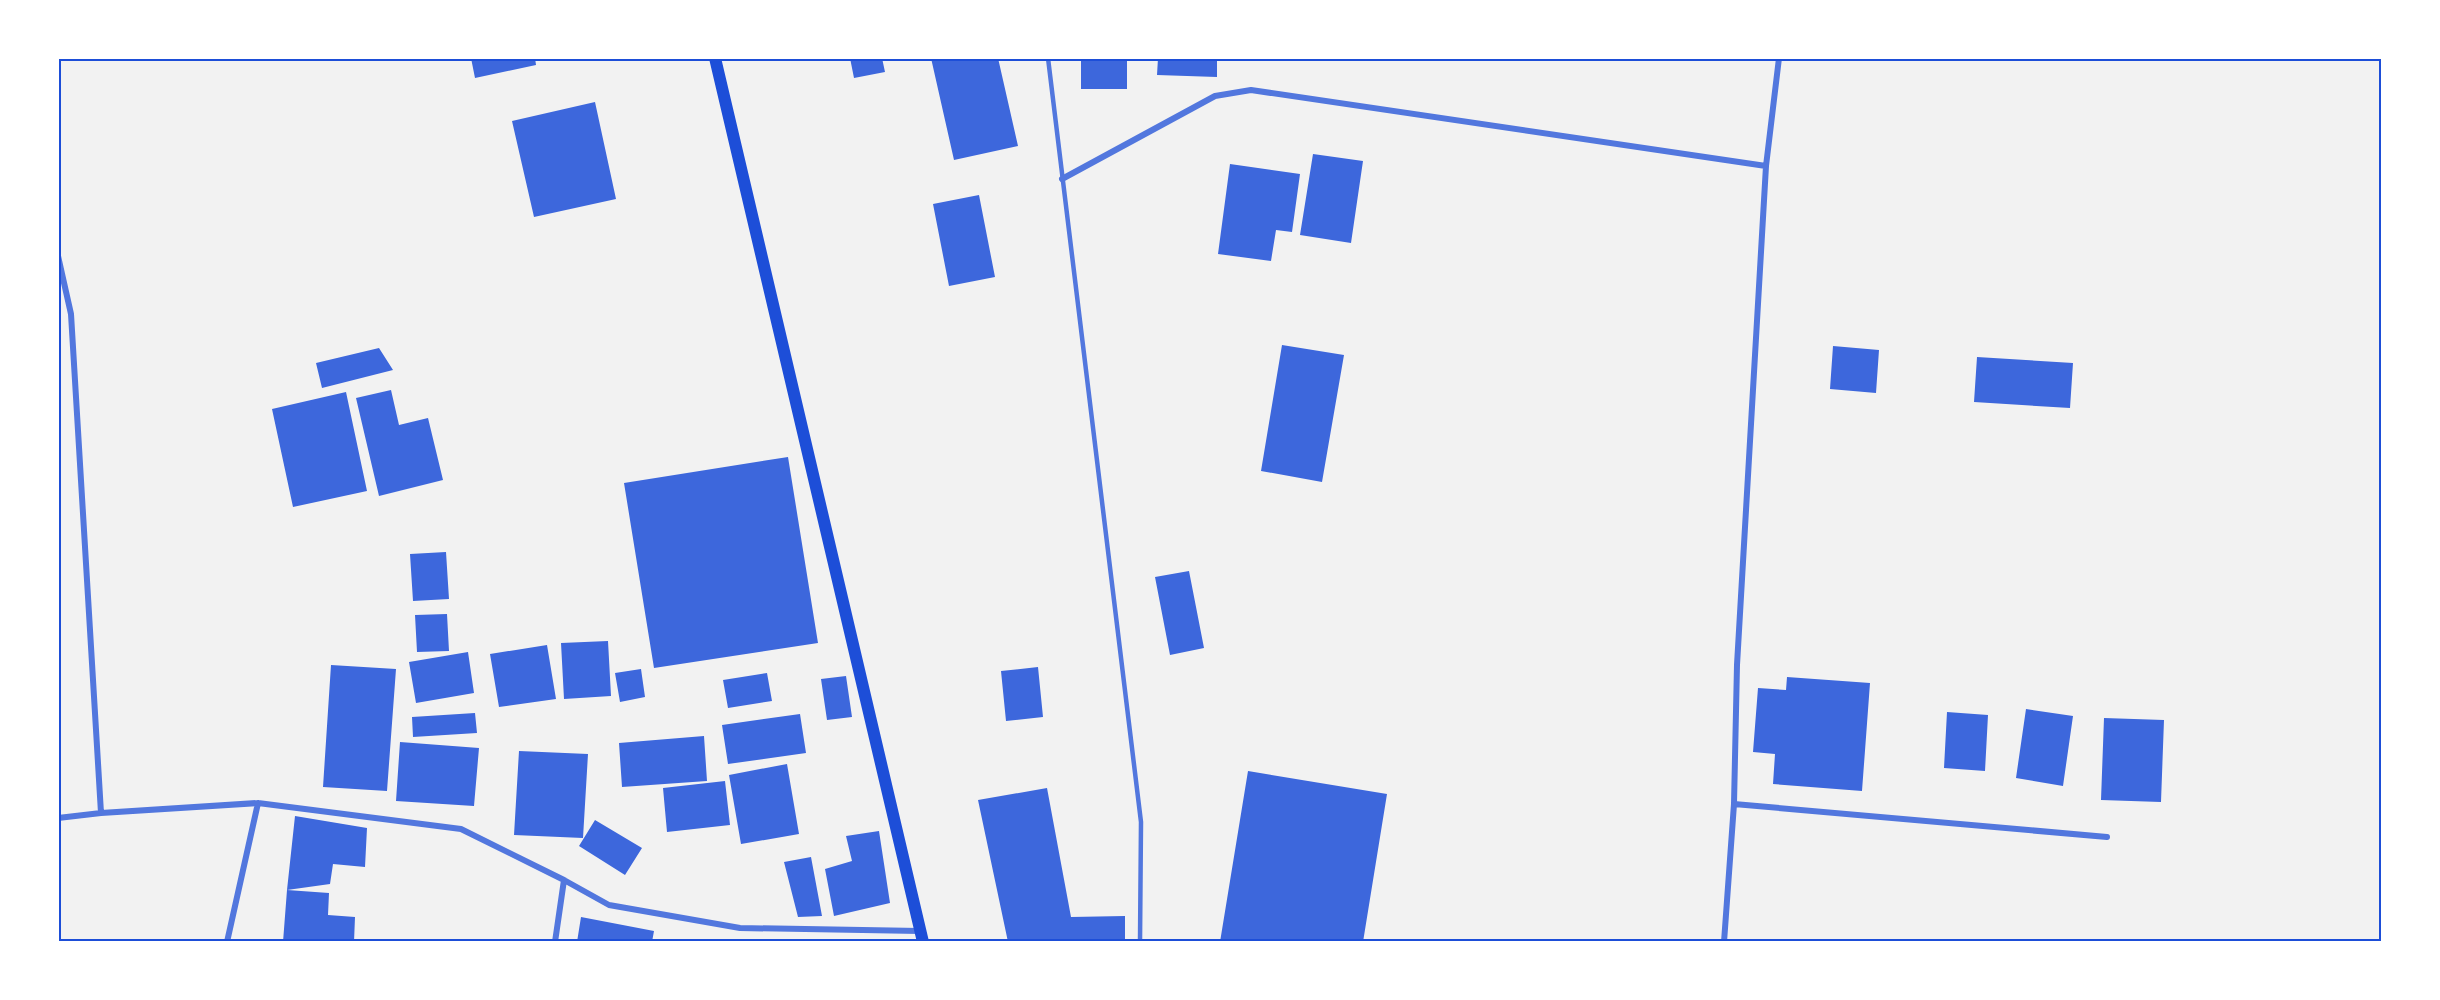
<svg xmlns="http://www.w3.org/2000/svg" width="2440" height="1000" viewBox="0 0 2440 1000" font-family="Merriweather,serif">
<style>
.building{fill:#3d67dc}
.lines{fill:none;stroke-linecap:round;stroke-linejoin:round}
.service{stroke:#5277de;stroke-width:4.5}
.minor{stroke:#5277de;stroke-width:6}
.secondary{stroke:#1d4ed8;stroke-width:12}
.neatline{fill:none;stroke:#1d4ed8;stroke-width:2}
</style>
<rect width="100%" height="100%" fill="#f2f2f2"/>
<path class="building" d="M471,58H535L536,65L475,78Z
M850,58H882L885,72L854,78Z
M931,58H998L1018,146L954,160Z
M1081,58H1127V89H1081Z
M1158,58H1217V77L1157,75Z
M595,102L616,199L534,217L512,121Z
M1313,154L1363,161L1351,243L1300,235Z
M1230,164L1300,174L1292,232L1276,230L1271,261L1218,254Z
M979,195L995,277L949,286L933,204Z
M1282,345L1344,355L1322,482L1261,471Z
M1833,346L1879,350L1876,393L1830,389Z
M379,348L393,370L322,388L316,363Z
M1977,357L2073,363L2070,408L1974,402Z
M391,390L399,425L428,418L443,480L379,496L356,398Z
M346,392L367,491L293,507L272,409Z
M788,457L818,643L654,668L624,483Z
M446,552L449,599L413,601L410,554Z
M1189,571L1204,648L1170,655L1155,577Z
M447,614L449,651L417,652L415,615Z
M608,641L611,696L564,699L561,643Z
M547,645L556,699L499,707L490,654Z
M468,652L474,693L416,703L409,662Z
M331,665L396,669L387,791L323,787Z
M1038,667L1043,717L1006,721L1001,671Z
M641,669L645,697L620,702L615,673Z
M767,673L772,701L728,708L723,680Z
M846,676L852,717L827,720L821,679Z
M1787,677L1870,683L1862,791L1773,784L1775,754L1753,752L1758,688L1786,690Z
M2026,709L2073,716L2063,786L2016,778Z
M1947,712L1988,715L1985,771L1944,768Z
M475,713L477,733L413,737L412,717Z
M800,714L806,753L728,764L722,725Z
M2104,718L2164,720L2161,802L2101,800Z
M704,736L707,781L622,787L619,743Z
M400,742L479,748L474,806L396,801Z
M519,751L588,754L583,838L514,835Z
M787,764L799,834L741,844L729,775Z
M1248,771L1387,794L1363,942H1220Z
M725,781L730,825L667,832L663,788Z
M1047,788L1071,917L1125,916V942H1008L978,800Z
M295,816L367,828L365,867L333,864L330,884L287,890Z
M595,820L642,848L625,875L579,846Z
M879,831L890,903L834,916L825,869L852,861L846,836Z
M811,857L822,916L798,917L784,862Z
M287,890L329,893L328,915L355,917L354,942H283Z
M581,917L654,931L652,942H577Z"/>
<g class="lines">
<path class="service" d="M1048,58L1141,822L1140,942"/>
<path class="minor" d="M1062,179L1215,96L1251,90L1766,166
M58,256L71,314L101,813
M1734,804L2107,837
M58,818L101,813L258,803L461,829L564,880L609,905L740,928L920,931
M227,942L258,803
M555,942L564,880
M1724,942L1734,804L1737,665L1766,166L1779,58"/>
<path class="secondary" d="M715,58L923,942"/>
</g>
<rect width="2440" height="1000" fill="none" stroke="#ffffff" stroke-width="120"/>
<rect x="60" y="60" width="2320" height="880" class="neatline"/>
</svg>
